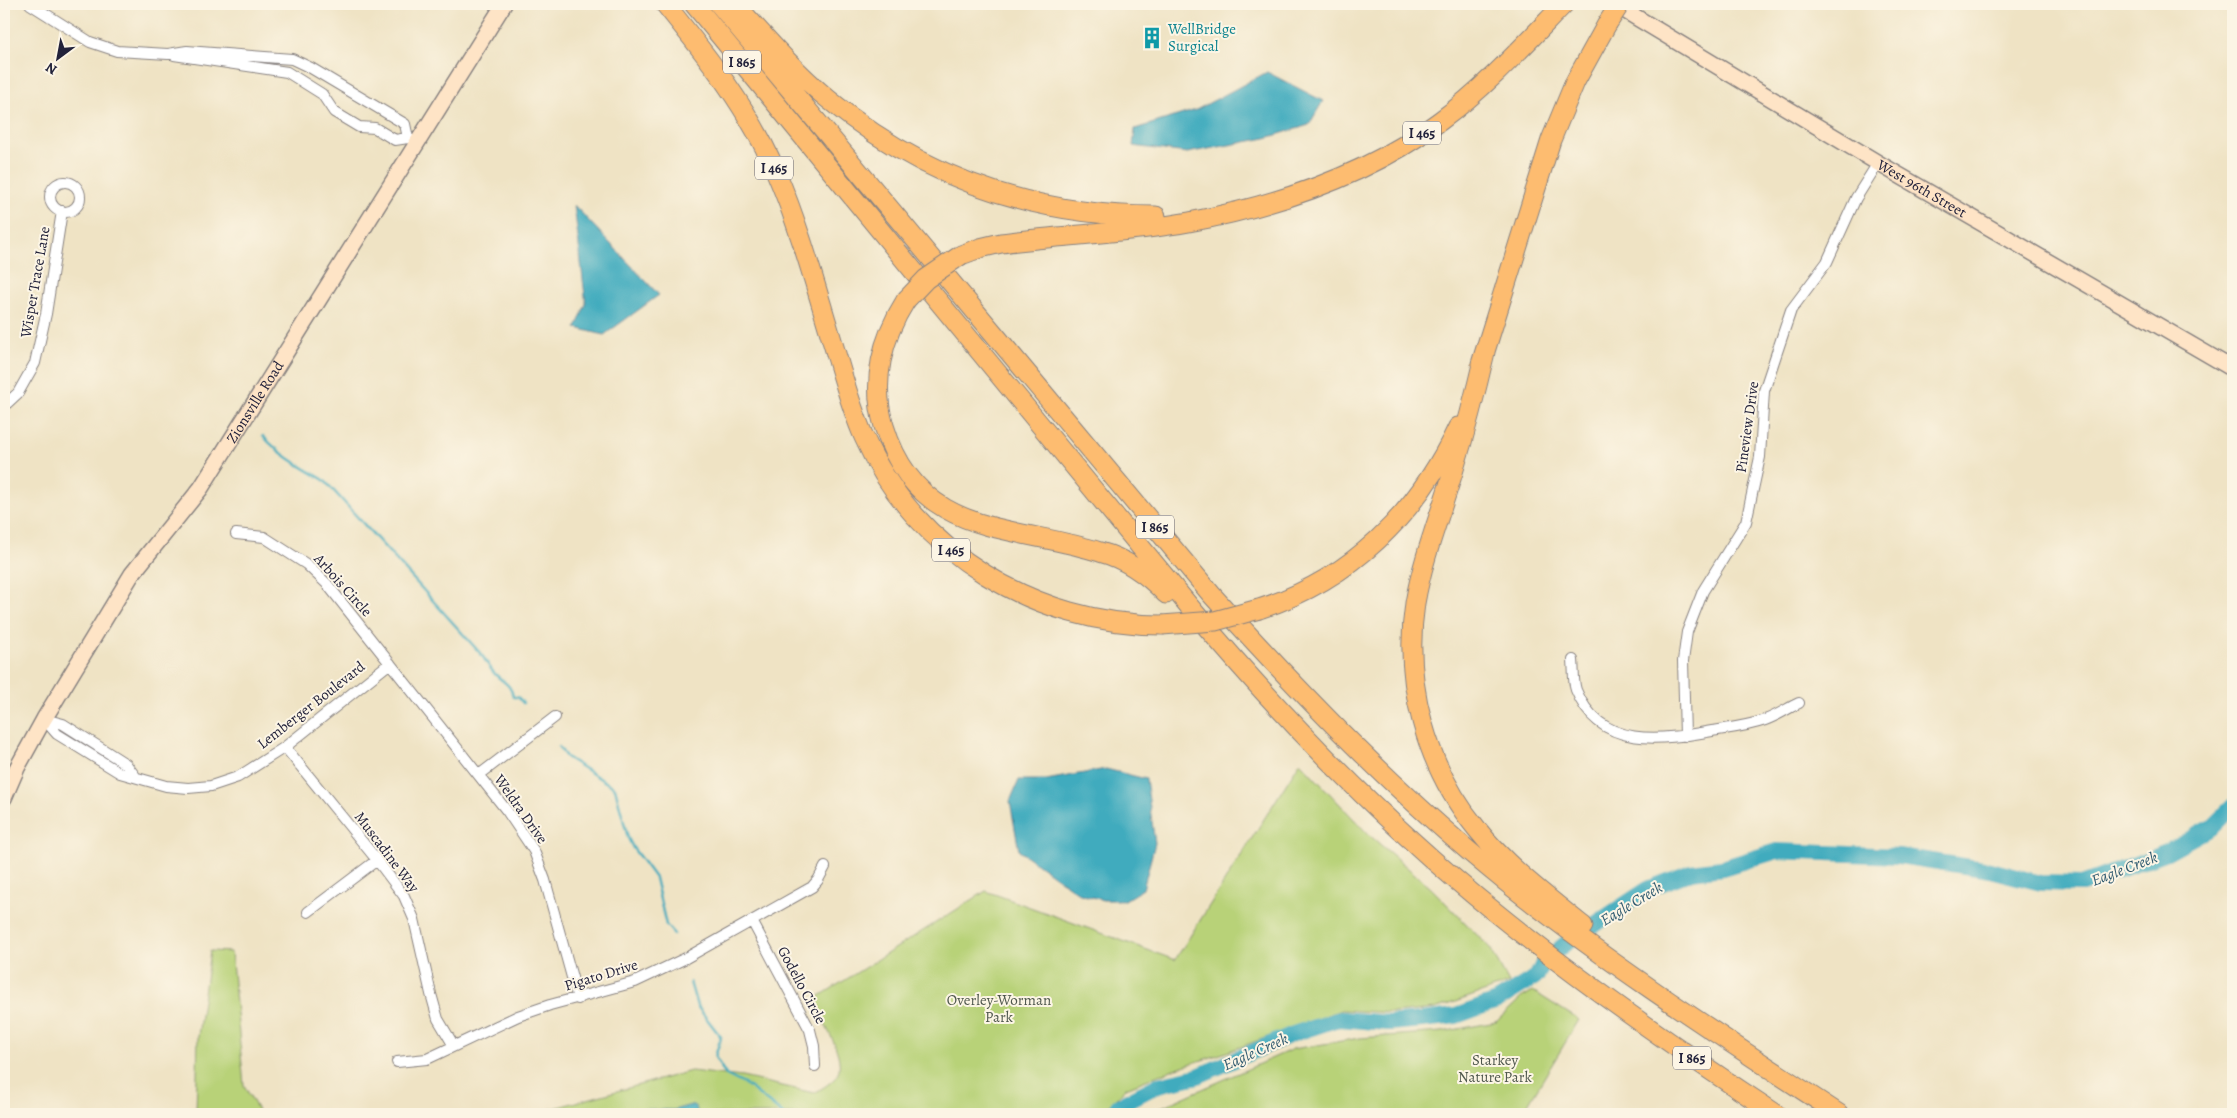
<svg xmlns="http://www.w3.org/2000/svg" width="2237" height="1118" viewBox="0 0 2237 1118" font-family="Alegreya,serif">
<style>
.green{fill:#b8d278;stroke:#6d7a5a}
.water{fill:#3fabbe;stroke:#30667c}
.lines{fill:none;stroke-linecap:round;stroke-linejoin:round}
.stream{stroke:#3fabbe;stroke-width:2.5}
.river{stroke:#3fabbe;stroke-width:16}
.street-casing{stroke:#888280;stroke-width:12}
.secondary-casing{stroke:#888280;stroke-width:18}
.highway-casing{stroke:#888280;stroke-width:21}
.street{stroke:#fff;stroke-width:10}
.secondary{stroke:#fee4c6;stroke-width:15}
.highway{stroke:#fdbc70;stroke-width:19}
.highway-bridge-casing{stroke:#888280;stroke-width:21;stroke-linecap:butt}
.highway-bridge{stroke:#fdbc70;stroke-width:19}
.labels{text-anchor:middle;stroke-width:4;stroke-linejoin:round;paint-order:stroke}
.shield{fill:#fcf5e5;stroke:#63616e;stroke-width:1}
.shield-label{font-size:14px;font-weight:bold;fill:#22223b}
.culture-label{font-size:15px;fill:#0d838f;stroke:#fcf5e5;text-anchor:start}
.street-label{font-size:15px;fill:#22223b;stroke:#fcf5e5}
.park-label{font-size:15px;fill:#4f574d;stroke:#fcf5e5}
.water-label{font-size:16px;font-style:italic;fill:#2e596f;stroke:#fcf5e5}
</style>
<rect width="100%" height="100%" fill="#fcf5e5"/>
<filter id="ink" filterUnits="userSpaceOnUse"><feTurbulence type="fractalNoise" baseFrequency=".02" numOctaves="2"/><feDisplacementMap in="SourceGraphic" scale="10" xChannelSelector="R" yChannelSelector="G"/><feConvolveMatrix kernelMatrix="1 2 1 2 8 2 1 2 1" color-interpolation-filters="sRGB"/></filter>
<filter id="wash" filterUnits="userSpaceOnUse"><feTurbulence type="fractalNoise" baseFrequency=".0096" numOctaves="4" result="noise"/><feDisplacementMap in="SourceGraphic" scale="20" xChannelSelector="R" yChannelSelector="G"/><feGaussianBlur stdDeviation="1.12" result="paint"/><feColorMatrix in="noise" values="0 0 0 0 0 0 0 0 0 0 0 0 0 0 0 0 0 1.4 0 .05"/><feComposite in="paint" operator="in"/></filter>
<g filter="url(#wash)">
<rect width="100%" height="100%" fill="#efe3c4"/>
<path class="green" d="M1300,762L1367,833L1431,888L1490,948L1509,983L1435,1009L1394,1013L1341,1010L1224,1053L1174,1069L1126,1088L1100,1114H532L691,1071L742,1077L814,1093C821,1089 830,1084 836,1077C849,1059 821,1019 812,1001L986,891L1175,960Z
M210,951L231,952L244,1085L260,1114H196L198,1036Z
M1533,991L1579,1020L1522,1114H1146L1293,1049L1360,1038L1442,1032L1496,1022L1521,998Z"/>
<path class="water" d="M1267,72L1323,101L1309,125L1266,138L1187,153L1133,146L1135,129L1196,110Z
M574,205L659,295L604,335L576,328L586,304Z
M1106,769L1146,779L1155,843L1143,889L1125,900H1103L1080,894L1019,851L1010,801L1019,780H1046Z
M691,1105L695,1106L699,1114H625L641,1109L673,1110Z"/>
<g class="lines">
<path class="stream" d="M263,436C280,455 302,467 324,480L481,654C486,661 490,669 496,675C504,683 511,684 513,697H518L523,703
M559,747L566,757L615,788L628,838L633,848L655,878L666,925L674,934
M690,982L697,1006L721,1037L715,1057L726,1075L748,1086L783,1114"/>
<path class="river" d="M1115,1114L1118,1106L1158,1085L1198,1076L1293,1034L1339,1019L1389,1023L1422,1020L1456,1016L1497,1001L1537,976L1543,963L1565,944L1648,889L1691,872L1722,868L1777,851L1899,856L1990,870L2041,883L2082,884L2167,852L2212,827L2233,806"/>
</g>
</g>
<g filter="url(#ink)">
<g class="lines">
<g class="street-casing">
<path id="street" d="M30,4L90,42L117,51L168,54L187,51L292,59L311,68L405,124L408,138L417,143
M174,55L287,72L322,94L334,112L359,127L375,128L395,140L408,138
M50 197a15 15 0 1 1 30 0a15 15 0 1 1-30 0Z
M4,406L18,393L35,363L46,314L62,211
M236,534L264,537L306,564L327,584L507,811L534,851L545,880L578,999
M1573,660C1574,669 1573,682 1576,690C1600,750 1661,740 1712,731C1730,728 1748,726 1765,720C1777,716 1788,708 1799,703
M44,719L57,734L120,773L166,786L188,788L211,786L238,777L285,747L390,663
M44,719L63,724L126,764L135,776
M1685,736L1683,661L1687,632L1703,591L1746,522L1760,457L1764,391L1791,310L1827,262L1856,198L1878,163
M285,747L377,860L404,896L414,919L431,994L438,1019L454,1046
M479,775L555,717
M308,912L377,860
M752,921L810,1030L814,1046L815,1066
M397,1062L427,1059L518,1016L550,1005L635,982L686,958L812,887L818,880L825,867"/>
</g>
<g class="secondary-casing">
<g id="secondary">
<path id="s1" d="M1614,4L1878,163L2233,369"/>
<path id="s2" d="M4,798L17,768L44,719L132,574L201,488L504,4"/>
</g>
</g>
<g class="highway-casing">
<path id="highway" d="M665,4C707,56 750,110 776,172C800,228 816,288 834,347C843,377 851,408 864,437C915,553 1037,625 1162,625
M694,4L1194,612C1286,721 1385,824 1496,913C1586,986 1680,1051 1776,1114
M719,4L1211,594C1303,696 1398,795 1505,881C1611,966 1725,1039 1839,1114
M735,4C764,36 794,71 828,99C923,178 1032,216 1156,216
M961,255L980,248L1001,243C1062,235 1130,233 1189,222C1279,205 1367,176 1440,121C1486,87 1525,44 1564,4
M906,300C882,338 871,382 884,426C918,538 1011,524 1100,552C1126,559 1148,575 1166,594
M1485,352C1476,391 1466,430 1454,469C1441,513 1423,557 1415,603C1403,682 1426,767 1477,829C1506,866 1546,896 1583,926
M1481,364L1551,140L1575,82L1607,24
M1259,609C1351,580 1417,514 1458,427"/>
</g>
<use href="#street" class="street"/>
<use href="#secondary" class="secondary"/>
<use href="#highway" class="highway"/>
<g class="highway-bridge-casing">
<path id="highway-bridge" d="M1607,24L1620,4
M906,300L926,279L961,255
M1162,625L1215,621L1259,609"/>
</g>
<use href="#highway-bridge" class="highway-bridge"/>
</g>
</g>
<defs>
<g id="building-bare" transform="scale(1.725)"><path d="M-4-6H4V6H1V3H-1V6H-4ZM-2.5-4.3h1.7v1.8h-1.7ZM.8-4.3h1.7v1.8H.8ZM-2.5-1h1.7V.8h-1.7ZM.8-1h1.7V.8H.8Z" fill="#0f9aa8" stroke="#fcf5e5" stroke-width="2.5" paint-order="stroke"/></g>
</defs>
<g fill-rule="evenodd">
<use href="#building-bare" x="1152" y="38"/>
</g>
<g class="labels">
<g class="shield">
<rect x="723" y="50.5" width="38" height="23" rx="4"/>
<rect x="1403" y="121.5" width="38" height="23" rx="4"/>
<rect x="755" y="156.5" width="38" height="23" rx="4"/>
<rect x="1136" y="515.5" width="38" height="23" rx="4"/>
<rect x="932" y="538.5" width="38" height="23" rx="4"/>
<rect x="1673" y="1046.5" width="38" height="23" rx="4"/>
</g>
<g class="shield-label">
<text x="742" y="67">I 865</text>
<text x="1422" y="138">I 465</text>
<text x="774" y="173">I 465</text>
<text x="1155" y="532">I 865</text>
<text x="951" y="555">I 465</text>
<text x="1692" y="1063">I 865</text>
</g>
<g class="culture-label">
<text x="1168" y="34">WellBridge<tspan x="1168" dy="17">Surgical</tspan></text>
</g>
<g class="street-label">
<text dy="5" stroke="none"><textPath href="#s1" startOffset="359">West 96th Street</textPath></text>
<text transform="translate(35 282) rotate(-80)" y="5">Wisper Trace Lane</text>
<text dy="5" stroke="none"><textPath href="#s2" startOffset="470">Zionsville Road</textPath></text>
<text transform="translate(1747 427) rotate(-82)" y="5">Pineview Drive</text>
<text transform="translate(343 585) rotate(48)" y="5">Arbois Circle</text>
<text transform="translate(311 705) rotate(-38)" y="5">Lemberger Boulevard</text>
<text transform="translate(521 809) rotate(55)" y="5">Weldra Drive</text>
<text transform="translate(387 852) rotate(53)" y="5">Muscadine Way</text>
<text transform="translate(601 975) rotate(-17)" y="5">Pigato Drive</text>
<text transform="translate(802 985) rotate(62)" y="5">Godello Circle</text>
</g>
<g class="park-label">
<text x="999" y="1005">Overley-Worman<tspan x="999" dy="17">Park</tspan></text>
<text x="1495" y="1065">Starkey<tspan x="1495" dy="17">Nature Park</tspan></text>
</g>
<g class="water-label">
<text transform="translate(2124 868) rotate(-21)" y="6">Eagle Creek</text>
<text transform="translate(1631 903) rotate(-31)" y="6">Eagle Creek</text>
<text transform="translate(1255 1051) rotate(-24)" y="6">Eagle Creek</text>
</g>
</g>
<rect width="2237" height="1118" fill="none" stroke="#fcf5e5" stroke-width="20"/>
<g transform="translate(58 58) rotate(212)" stroke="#fcf5e5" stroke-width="4" paint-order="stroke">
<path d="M0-4L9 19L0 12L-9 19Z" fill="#22223b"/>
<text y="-8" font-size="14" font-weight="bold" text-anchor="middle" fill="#22223b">N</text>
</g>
</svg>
